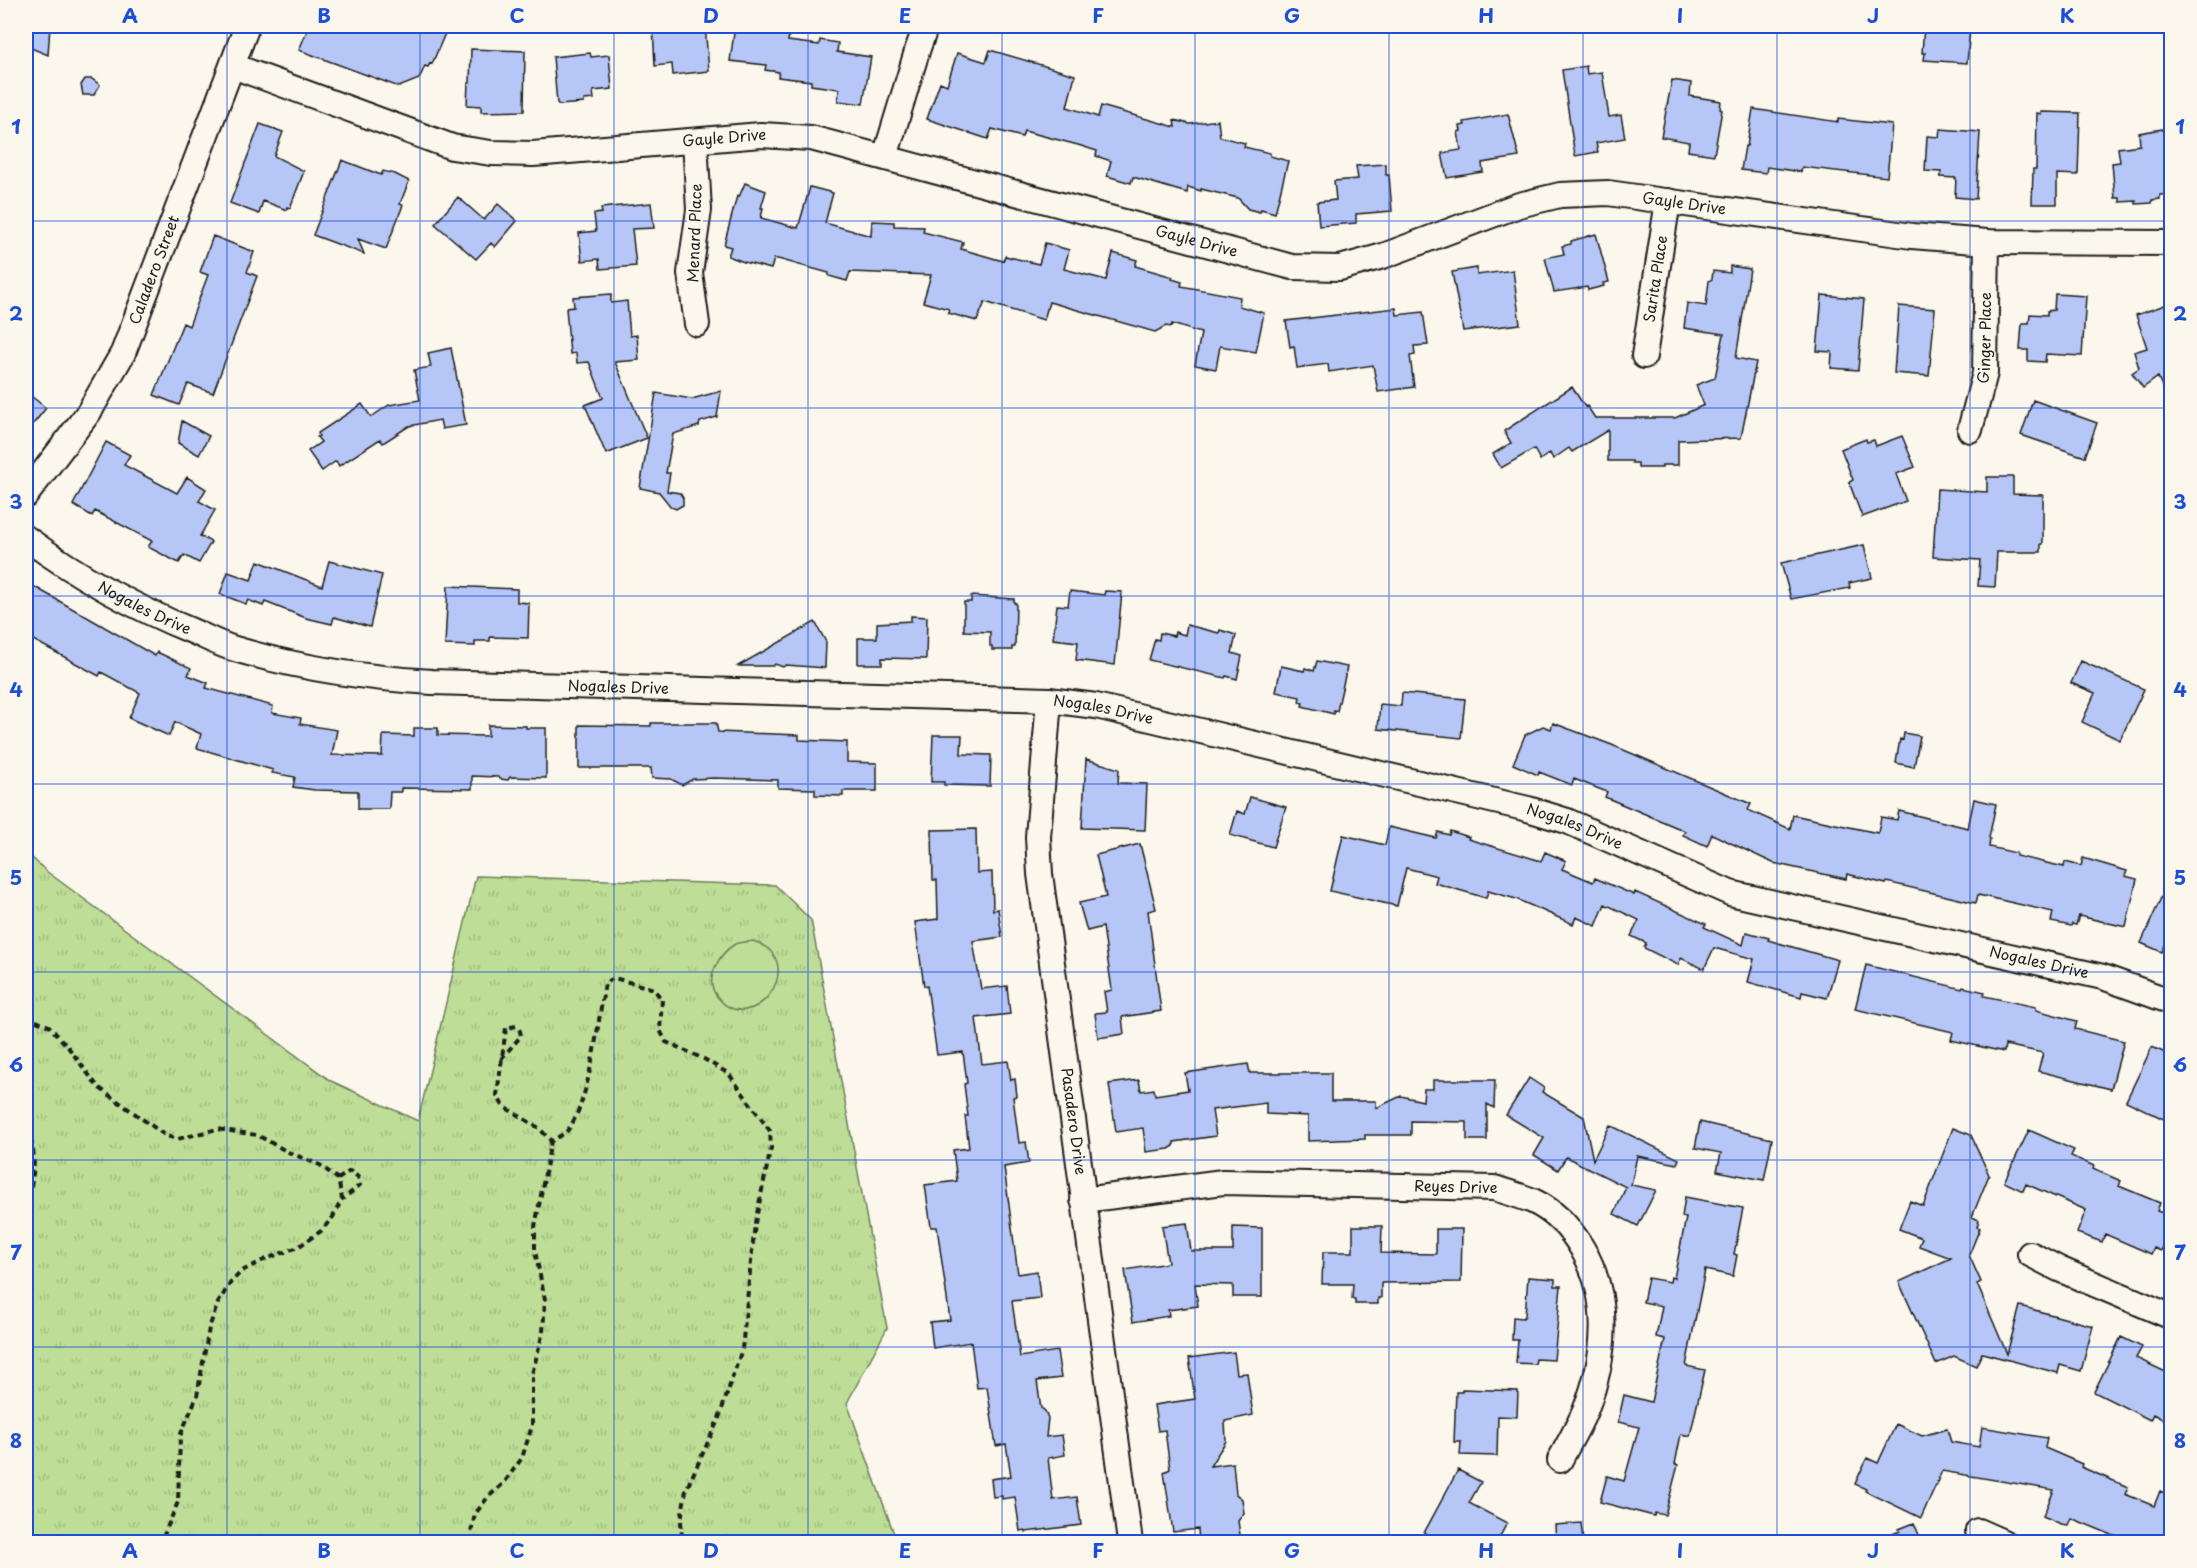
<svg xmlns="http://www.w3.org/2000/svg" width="2197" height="1568" viewBox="0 0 2197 1568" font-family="'Playpen Sans',sans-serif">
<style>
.grass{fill:url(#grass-tufts);stroke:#6d7d5a;stroke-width:1.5}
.pitch{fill:#bede97;stroke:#6d7d5a;stroke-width:1.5}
.building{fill:#b6c6f6;stroke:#1c1c1c;stroke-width:1.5}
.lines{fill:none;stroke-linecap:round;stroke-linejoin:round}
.minor-casing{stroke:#1c1c1c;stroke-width:28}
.path{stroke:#1c1c1c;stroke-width:4;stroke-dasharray:6 4.5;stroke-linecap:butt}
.minor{stroke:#fbf7ec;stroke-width:24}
.grid{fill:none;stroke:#1d4ed8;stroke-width:1.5;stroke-opacity:0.55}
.labels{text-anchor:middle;stroke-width:4.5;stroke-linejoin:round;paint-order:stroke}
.street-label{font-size:15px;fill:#1c1c1c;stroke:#fbf7ec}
.neatline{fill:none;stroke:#1d4ed8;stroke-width:2}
.grid-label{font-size:20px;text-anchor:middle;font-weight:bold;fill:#1d4ed8}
</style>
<defs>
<pattern id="grass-tufts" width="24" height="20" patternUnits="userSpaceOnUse" patternTransform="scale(1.5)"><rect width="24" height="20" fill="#bede97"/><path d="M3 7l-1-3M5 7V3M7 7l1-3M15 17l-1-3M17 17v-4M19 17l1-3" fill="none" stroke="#a3be82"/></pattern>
</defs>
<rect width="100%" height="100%" fill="#fbf7ec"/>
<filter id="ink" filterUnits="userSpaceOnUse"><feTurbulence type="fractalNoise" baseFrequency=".0167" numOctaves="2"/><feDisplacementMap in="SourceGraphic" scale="12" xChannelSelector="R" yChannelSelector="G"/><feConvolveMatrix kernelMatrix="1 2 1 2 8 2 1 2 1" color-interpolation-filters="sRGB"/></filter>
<g filter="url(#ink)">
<path class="grass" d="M26,852L46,871L331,1081L418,1121L476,876L775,885L811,920L887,1328L847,1403L897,1542H26Z"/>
<path class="pitch" d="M753,941C813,960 751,1044 716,995C704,978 720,953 735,944C740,942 748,942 753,941Z"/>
<path class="building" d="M26,26H50L48,55L26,46Z
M309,26H432L446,31L432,64L430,63L428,67L425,66L419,79L399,87L299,50Z
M665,26H705L709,71L673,75L672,64L655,66L653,27Z
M735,26H777L776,31L789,33L788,41L819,45L820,40L838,43L837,52L871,57L863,104L838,101L839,89L811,85V81L778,77L779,72L765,70L766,65L730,61Z
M1924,26H1967V28H1970L1967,63L1924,60L1925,53H1922Z
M471,49L525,51L524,111L481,112V106L467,105L468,83H470Z
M990,50L1075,75L1067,107L1098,117L1101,106L1175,127L1174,120L1190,124L1218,120L1220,137L1245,143L1244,147L1270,153V156L1288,161L1275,213L1261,209L1260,212L1248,209L1238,198L1201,189V191L1188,187L1187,193L1133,177L1131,183L1107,176L1111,161L1096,156L1097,151L1078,145L1024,131L1022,137L992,129L988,139L927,119L940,82L947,85L957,53L986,62Z
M590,53L591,57L609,55L612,89L593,91L594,99L584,100V103L559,105L557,103L553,57Z
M1586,66L1587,74L1602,72L1609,117L1621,115L1625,138L1596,143L1598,152L1575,156L1562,70Z
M85,79H92L100,85L94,95H83L81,85Z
M1672,80L1691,83L1690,96L1721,101L1720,109L1722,110L1714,155L1688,151L1689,142L1661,137Z
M1753,109L1838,122V119L1892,125L1887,177L1802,167L1801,172L1767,167L1766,173L1741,170L1745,146H1747Z
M2041,112L2080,113L2078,175L2057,174V204H2032L2033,169H2036L2037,113L2041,114Z
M1508,114L1519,157L1482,163L1483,172L1447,178L1442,153L1461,150L1458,132L1461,131L1460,126L1465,125L1464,122Z
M260,124L283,132L274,156L304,171L290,208L287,207V210L263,201L259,214L230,203Z
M1940,129L1980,132L1976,199L1955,197L1956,178L1940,177L1941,172L1925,171L1927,136L1939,137Z
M2163,129V131L2172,130V194L2160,195V199L2152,200V203L2136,204V201L2120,202V198H2115L2112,163L2120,162L2118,148L2140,145L2139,133Z
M342,160L381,175L383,171L395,174L409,181L400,204L403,205L386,249L358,239L364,254L313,235Z
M1386,164V175H1389L1392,211L1356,214V223L1319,226L1317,202L1336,200L1334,181L1358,179L1356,166Z
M745,183L766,191L761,208H763L761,218L798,228L810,187L833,193L825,223L871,236L872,221L894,222V226L924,227L923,232L963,242L961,249L1003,261L1005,256L1039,264L1045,243L1069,250L1064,269L1106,280L1113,253L1137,260L1135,266L1173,277L1172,279L1182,282L1181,286L1240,297L1239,306L1264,313L1256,352L1220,346L1216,369L1195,365L1201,333L1172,324L1171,327L1166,326L1155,332L1049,302L1044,320L985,302L977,321L948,313L949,309L923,302L931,275L850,272L847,281L829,276V273L778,259H774L771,269L744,262L728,256L731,247L724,245L737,196L739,197Z
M458,197L484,220L498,204L517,221L495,247L491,243L476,259L435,224Z
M651,203L654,228L632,229L636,266L600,269L599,259L582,261L579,233L596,231L594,214L602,213L601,208Z
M1596,234L1609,282L1603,283L1604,286L1588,290L1587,287L1554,292L1545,258L1564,254L1562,246L1571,244V241Z
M213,236L254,252L247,272L257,276L213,393L188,384L179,405L154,395L183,323L189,326L208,275L200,272Z
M1730,266L1750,269L1736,358L1756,362L1741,438L1678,440V465H1662V468H1638V463H1632V461H1608V430L1572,452L1569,448L1553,459L1550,453L1540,460L1534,449L1501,468L1493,454L1511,443L1504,431L1572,387L1585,407L1587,406L1595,418H1675L1704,405L1696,385L1715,378L1724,334L1684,328L1687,303L1706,306L1709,281L1712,279L1713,271L1730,273Z
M1477,268V275L1513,270L1520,324L1463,331L1452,272Z
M611,294V303L627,301L630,336L637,335L639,360L615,362L647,438L606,454L585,405L603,398L589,362L577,363L576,353L570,354L566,308L574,307L573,297Z
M2055,294L2086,296L2082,356L2046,354L2045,362L2028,361V350H2020L2022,323H2029L2030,314L2047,315V311L2054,310Z
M1822,295L1864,299L1858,370L1831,368L1832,352L1817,351Z
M2165,305L2172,322L2171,408L2158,377L2143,388L2132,373L2139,368L2134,352L2147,348L2136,315Z
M1899,306L1935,309L1929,376L1894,373Z
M1396,308L1397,315L1423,312L1428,345L1414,346L1415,355L1410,356L1414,387L1378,392L1373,365L1329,372L1328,364L1297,368L1294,346L1290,347L1286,321Z
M451,348L466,425L442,429L440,420L409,426L383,443L380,439L339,466L336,461L322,471L308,451L321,442L317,437L319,436L318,433L362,404L371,417L389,405L420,400L414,370L431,367L428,353Z
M721,391L717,417L700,422L699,426L673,434L666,473H670L667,491L680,493L683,498V505L676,509L671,507L659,492L640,488L656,393L692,399Z
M26,392L46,408L26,433Z
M2033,400L2097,423L2085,457L2021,435Z
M182,421L209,436L199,455L178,443Z
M1902,436L1915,467L1896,474L1906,501L1862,517L1849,482L1853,480L1841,449L1866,439L1867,442L1874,440L1876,446Z
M106,442L130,455L124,465L177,493L187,477L206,489L199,501L215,510L200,536L211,542L199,563L184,555L179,563L148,547L152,541L95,511L92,516L73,505Z
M1987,477H2013V494L2043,495V544H2041V552H1997L1995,587L1978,586L1980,560L1933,557L1937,489L1987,492Z
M1864,545L1872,578L1849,583L1850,588L1791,599L1781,563Z
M258,561L322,586L329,561L382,575L370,627L334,617L332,624L306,618L265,602L263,606L248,600L246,604L220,594L228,572L251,580Z
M26,582L155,656L157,652L191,668L188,675L208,683L206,688L273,706L272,713L301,718L300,724L337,730L332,755L382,756L383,735L414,736V728H438V735L488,736V725L526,726V728H546V778L510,777L508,780L500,779L498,777L472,776V789L401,788V792H390L389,809H358V791L315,790L293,787L295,777L272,773L273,770L197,748L201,734L175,722L169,736L129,718L140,693L101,672L99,676L26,636Z
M448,586L517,589V602L529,603L528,638L490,637V641H475V646L445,645Z
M1070,591L1104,595L1105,591L1122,592L1115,665L1076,660L1078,642L1053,639L1057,605L1068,606Z
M971,596L1014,599V603H1016L1015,647H1012V650H992V646H990V632L964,631V602H971Z
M911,616L927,617L926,659L882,658V664H858V638H877V623L911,621Z
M815,622L826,642L825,668L786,665L783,667L775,664L773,666H738Z
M1187,625L1219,633L1220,630L1236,635L1232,653L1242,656L1237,679L1226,676L1225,678L1149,660L1155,639L1159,640L1160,633L1174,636L1175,632L1185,635Z
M1317,661L1347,667L1337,711L1334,710V714L1302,706L1303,703L1299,702L1300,697L1276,692L1281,666L1304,671L1305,668L1314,671Z
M2081,661L2144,689L2120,740L2082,722L2095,693L2071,683Z
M1402,693L1465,699L1461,738L1378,729L1380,704L1401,706Z
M651,723H716L718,732L799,735V740L847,742V762L877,763V791H843V796L815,795V789L778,788V780L714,778L693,779L682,785L671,779L652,778L651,768H579V725L651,726Z
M1553,723L1612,745L1751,804L1748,810L1790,829L1793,815L1878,833L1881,817L1897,820L1899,811L1968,828L1974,799L1996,804L1989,838L1990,839L1989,847L2016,853V856L2064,867L2065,862L2081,866L2083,858L2127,871L2125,876L2137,879L2126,927L2079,916L2076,925L2072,924L2071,926L2051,922L2053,912L1978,895L1976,903L1887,882L1886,884L1847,874L1846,879L1773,863L1712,834L1707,846L1683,835L1685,831L1605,797L1607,792L1574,779L1572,785L1539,772L1538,775L1513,764L1525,735L1543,726L1551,729Z
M1904,733L1920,736L1914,767L1896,763L1900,739L1903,740Z
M933,735H962L961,754L991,755L990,786L944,785V782H931Z
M1086,759L1119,769L1118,783L1147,784L1145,830L1082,828Z
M1250,797L1286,807L1273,847L1230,835L1237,811L1245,814Z
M1389,827L1436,838L1438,832L1449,835L1450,831L1469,837L1468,839L1541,861L1545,852L1566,861L1562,869L1593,882L1595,878L1634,895L1635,892L1706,924L1704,927L1743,945L1746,932L1769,938L1768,940L1838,960L1827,998L1802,992L1801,997L1748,982L1754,959L1714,948L1704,969L1681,958L1678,965L1644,948L1646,943L1631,936L1639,920L1605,904L1596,926L1576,917L1573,924L1516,899L1488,891L1486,898L1435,883L1437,876L1406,868L1397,906L1330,891L1343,835L1385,845Z
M976,829L977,873L992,872L993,910L998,909L1002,937L973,941L981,989L1007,986L1010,1014L976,1018L982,1064L1008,1061L1011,1080L1015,1079L1017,1096L1013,1097L1019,1143L1026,1142L1029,1163L1004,1167L1018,1274L1037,1271L1040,1298L1012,1301L1020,1357L1057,1351L1061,1378L1037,1381L1041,1408L1045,1411L1048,1418L1046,1437L1062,1435L1065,1455L1048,1458L1053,1500L1077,1497L1081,1525L1026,1532L1025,1530L1020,1531L1015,1497L1002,1499V1496L993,1497L991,1479L1011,1476L1006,1444L996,1446L987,1387L977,1388L971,1342L933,1348L930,1322L950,1320L937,1227H931L925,1185L957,1181L953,1150L969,1148L965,1116H968L964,1084L967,1083L963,1052L937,1055L927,986H924L915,922L938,919L937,880H933L932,830Z
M1140,844L1156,909L1148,911L1161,1011L1122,1017L1124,1034L1098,1038L1095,1013L1107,1012L1104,992L1112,990L1103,927L1087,931L1079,903L1106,897L1096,855Z
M2172,873V943L2167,941L2162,952L2141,943Z
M1866,965L1962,989L1963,987L1985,992L1984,996L2036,1007V1010L2077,1021L2075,1029L2124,1041L2111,1089L2038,1071L2043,1053L2005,1045L2004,1052L1951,1040L1953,1032L1855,1009Z
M2152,1047L2172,1056V1123L2126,1101Z
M1248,1064L1250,1073H1331V1101H1376V1108L1401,1096L1423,1101L1424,1089H1433V1080H1495L1494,1108L1487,1104V1140H1467V1122L1411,1121V1135H1365V1139L1308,1141V1116L1266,1114V1103L1212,1110L1216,1136L1174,1142V1146L1169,1149L1146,1152L1143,1128L1116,1132L1109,1084L1139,1080L1141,1091L1154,1089L1155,1095L1188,1090L1185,1073Z
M1529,1078L1544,1088L1542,1092L1584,1117L1593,1160L1610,1125L1679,1159L1677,1164L1637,1156L1631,1185L1656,1190L1638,1226L1614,1214L1626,1187L1566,1157L1558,1170L1534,1155L1544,1138L1506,1115Z
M1700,1122L1772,1139L1764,1180L1717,1171L1721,1153L1695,1148Z
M1953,1128L1971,1135L1989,1175L1972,1217L1979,1220L1977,1227L1980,1228L1969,1255L1981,1282L1977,1284L2007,1354L2020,1306L2093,1326L2081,1371L2060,1365L2058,1373L1982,1353L1976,1366L1954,1356L1936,1364L1899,1282L1951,1258L1919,1246L1922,1238L1899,1229L1910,1201L1923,1206Z
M2029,1130L2074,1150L2071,1156L2094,1166L2093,1169L2121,1181L2119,1186L2160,1203L2157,1211L2172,1216V1226L2161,1251L2154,1248L2151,1254L2105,1234L2102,1242L2077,1233L2086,1210L2026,1184L2023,1191L2004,1182Z
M1685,1197L1743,1208L1734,1254L1737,1255L1733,1276L1705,1270L1686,1366L1705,1370L1690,1436L1681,1434L1675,1464L1678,1465L1665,1515L1655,1513L1654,1516L1600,1502L1607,1476L1624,1481L1639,1427L1618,1422L1624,1395L1651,1402L1665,1339L1656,1337L1662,1306L1643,1302L1648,1278L1670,1282L1671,1277L1674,1278L1686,1218L1682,1217Z
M1187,1223L1191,1251H1233V1227L1262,1228V1297H1233V1285L1195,1284L1198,1306L1168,1310L1169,1316L1133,1322L1125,1270L1168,1263L1162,1226Z
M1353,1226H1382L1381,1253L1436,1254V1229H1462L1461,1282L1381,1283V1298H1378V1304H1355V1299H1352L1353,1284H1322L1323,1252H1353Z
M1528,1277L1555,1279V1286H1561L1554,1360L1536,1359L1535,1364L1516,1363L1518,1340H1512L1513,1317L1523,1318L1525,1316Z
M2121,1337L2142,1347L2136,1358L2172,1375V1403L2164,1420L2153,1414L2150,1420L2094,1392Z
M1234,1352L1237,1374L1247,1373L1253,1415L1225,1421L1226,1441L1210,1466L1233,1463L1236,1494L1242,1499L1244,1513L1238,1521L1241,1542H1199L1198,1529L1173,1532L1164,1472L1170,1469L1165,1430L1158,1431L1154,1405L1195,1399L1189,1358Z
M1462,1389L1518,1391L1517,1417L1498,1416L1497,1456L1460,1455L1461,1442H1454L1456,1392H1462Z
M1896,1424L1922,1436L1947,1429L1951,1442L1979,1447L1982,1427L2047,1438L2045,1448L2082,1464L2081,1467L2128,1487L2125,1494L2154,1506L2160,1491L2172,1496V1542H2129L2071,1518L2068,1525L2061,1524L2043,1516L2054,1490L1942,1471L1921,1518L1865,1491L1866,1489L1855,1484L1867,1458L1878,1463Z
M1458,1470L1481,1482L1469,1503L1507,1523L1497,1542H1442L1424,1533Z
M1581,1523L1583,1542H1556L1555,1525Z
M1914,1523L1922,1542H1872L1900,1531L1899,1529Z"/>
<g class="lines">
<g class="minor-casing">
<g id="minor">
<path id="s1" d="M233,66L452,147L491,153L533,154L761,135L811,138L1292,267L1340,268L1383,256L1519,205L1560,195L1608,193L1912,236L1987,242L2172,243"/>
<path d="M695,141L699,210L690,273L697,324"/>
<path d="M885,157L918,48L926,26"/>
<path id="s2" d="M1644,356L1668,201"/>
<path id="s3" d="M1970,430L1985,373L1987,242"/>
<path id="s4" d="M26,495L89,412L123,353L247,26"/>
<path id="s5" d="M26,538C78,576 133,607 192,631C206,637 220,645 235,649C299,668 365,678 432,682L1049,700L1096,706L1528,809L1567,821L1730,893L2103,977L2172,1002"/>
<path id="s6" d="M1049,700L1038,837L1040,874L1130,1542"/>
<path id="s7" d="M1083,1200L1223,1182L1494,1188C1507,1192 1521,1196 1533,1201C1554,1211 1571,1229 1582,1248C1612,1299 1606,1358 1585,1411C1578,1428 1568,1444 1560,1460"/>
<path d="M2030,1254L2059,1269L2172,1317"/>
<path d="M1978,1531L2003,1542"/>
</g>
</g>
<path class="path" d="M26,1017L49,1026L68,1047L98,1087L166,1136L178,1139L217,1129L257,1135L288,1152L320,1165L338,1179L342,1199L333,1217L321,1231L298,1247L266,1259L242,1271L231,1282L218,1303L209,1328L197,1396L180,1436L178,1502L161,1542
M501,1059L521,1036L520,1031L516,1026L506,1028L497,1095L503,1106L539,1128L551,1141C556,1138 563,1135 567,1131C590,1103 598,1021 605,983L614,978L654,989L662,1000L660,1030L666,1042L704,1059L729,1074L770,1131L771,1148L755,1223L742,1349L719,1418L686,1490L681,1520L682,1542
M26,1130C42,1157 29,1187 26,1217
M338,1179L350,1171L358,1177L360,1185L343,1199
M469,1542L475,1514L488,1497L504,1483L522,1458L532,1426V1374L543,1332L545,1300L535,1251V1227L551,1141"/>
<use href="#minor" class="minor"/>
</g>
</g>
<path class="grid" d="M227,26V1542M420,26V1542M614,26V1542M808,26V1542M1002,26V1542M1195,26V1542M1389,26V1542M1583,26V1542M1777,26V1542M1970,26V1542M26,221H2172M26,408H2172M26,596H2172M26,784H2172M26,972H2172M26,1160H2172M26,1347H2172"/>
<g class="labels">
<g class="street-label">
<text dy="5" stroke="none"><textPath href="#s1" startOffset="507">Gayle Drive</textPath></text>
<text dy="5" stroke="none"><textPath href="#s1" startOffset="1497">Gayle Drive</textPath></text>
<text transform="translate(695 233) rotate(-88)" y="5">Menard Place</text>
<text dy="5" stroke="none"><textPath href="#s1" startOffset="993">Gayle Drive</textPath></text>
<text dy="5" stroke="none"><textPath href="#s4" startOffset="261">Caladero Street</textPath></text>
<text dy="5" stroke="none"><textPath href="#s2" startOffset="78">Sarita Place</textPath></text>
<text dy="5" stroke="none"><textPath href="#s3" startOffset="94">Ginger Place</textPath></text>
<text dy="5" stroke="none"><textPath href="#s5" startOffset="138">Nogales Drive</textPath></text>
<text dy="5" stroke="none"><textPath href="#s5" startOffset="624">Nogales Drive</textPath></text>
<text dy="5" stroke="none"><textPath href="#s5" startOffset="1110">Nogales Drive</textPath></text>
<text dy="5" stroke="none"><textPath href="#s5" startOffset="1596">Nogales Drive</textPath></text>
<text dy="5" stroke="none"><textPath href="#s5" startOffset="2082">Nogales Drive</textPath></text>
<text dy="5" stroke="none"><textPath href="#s6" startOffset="424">Pasadero Drive</textPath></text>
<text dy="5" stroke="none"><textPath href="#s7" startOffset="374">Reyes Drive</textPath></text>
</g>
</g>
<rect width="2197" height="1568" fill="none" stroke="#fbf7ec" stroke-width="66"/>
<rect x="33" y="33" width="2131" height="1502" class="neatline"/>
<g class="grid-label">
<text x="130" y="23">A</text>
<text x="324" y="23">B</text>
<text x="517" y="23">C</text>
<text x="711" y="23">D</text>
<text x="905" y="23">E</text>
<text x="1098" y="23">F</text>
<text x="1292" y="23">G</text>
<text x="1486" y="23">H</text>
<text x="1680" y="23">I</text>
<text x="1873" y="23">J</text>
<text x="2067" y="23">K</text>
<text x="16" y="134">1</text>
<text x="2180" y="134">1</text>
<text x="16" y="321">2</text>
<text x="2180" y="321">2</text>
<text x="16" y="509">3</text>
<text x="2180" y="509">3</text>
<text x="16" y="697">4</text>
<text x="2180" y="697">4</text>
<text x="16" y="885">5</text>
<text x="2180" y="885">5</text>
<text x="16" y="1072">6</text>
<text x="2180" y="1072">6</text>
<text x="16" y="1260">7</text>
<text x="2180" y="1260">7</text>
<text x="16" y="1448">8</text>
<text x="2180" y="1448">8</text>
<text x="130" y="1558">A</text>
<text x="324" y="1558">B</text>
<text x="517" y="1558">C</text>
<text x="711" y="1558">D</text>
<text x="905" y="1558">E</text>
<text x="1098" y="1558">F</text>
<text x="1292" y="1558">G</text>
<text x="1486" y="1558">H</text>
<text x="1680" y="1558">I</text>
<text x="1873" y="1558">J</text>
<text x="2067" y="1558">K</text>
</g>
</svg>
